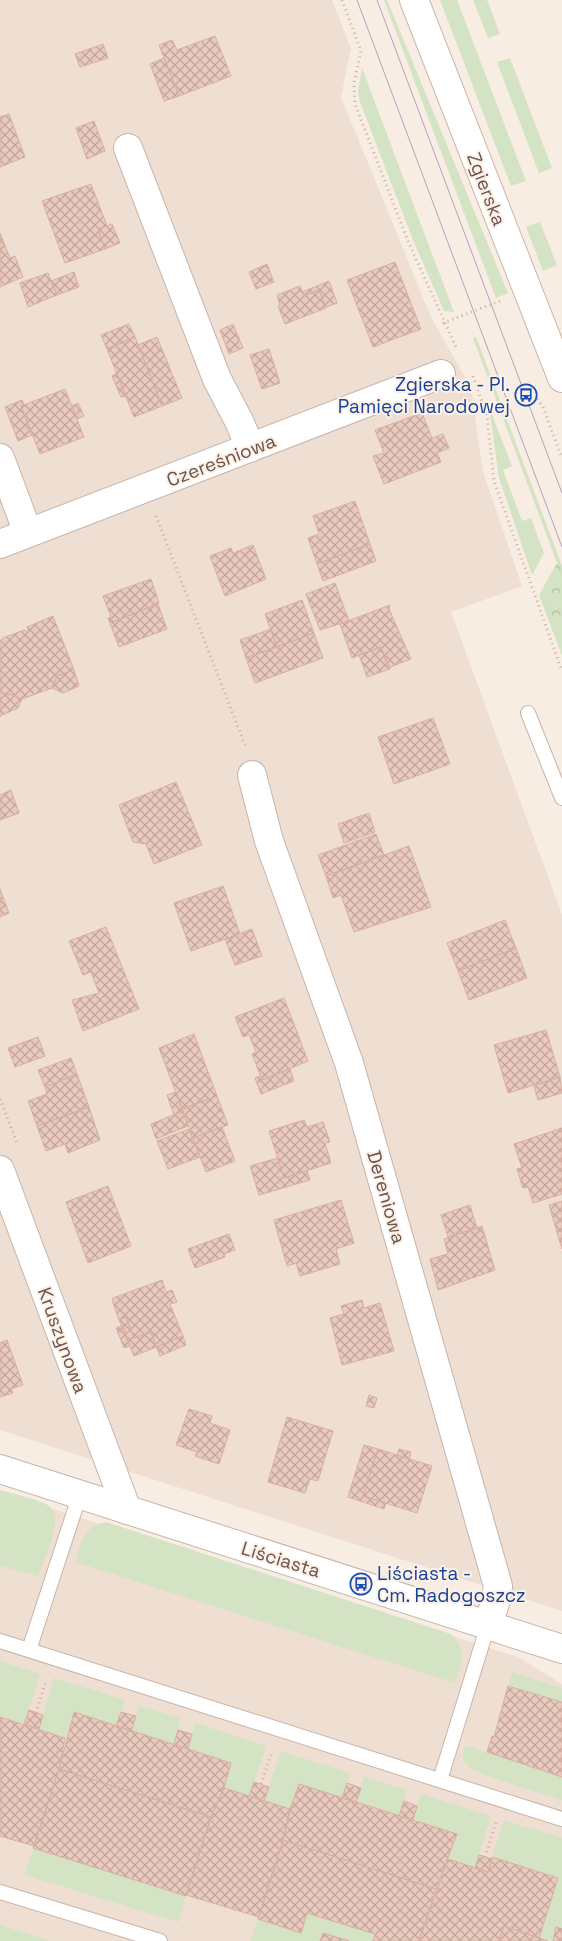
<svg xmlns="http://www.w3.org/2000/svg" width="562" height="1941" viewBox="0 0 562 1941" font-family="'Space Grotesk',sans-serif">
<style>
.residential{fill:#efded2}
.grass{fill:#d4e3c3}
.forest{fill:url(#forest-crowns)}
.building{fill:url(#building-cross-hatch);stroke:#daafa0}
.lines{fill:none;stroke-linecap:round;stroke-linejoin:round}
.service-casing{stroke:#c7b4ab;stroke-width:16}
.minor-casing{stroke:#c7b4ab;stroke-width:30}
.tertiary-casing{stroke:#c7b4ab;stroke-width:30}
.secondary-casing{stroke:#ccb5ab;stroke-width:30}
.path{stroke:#ceada2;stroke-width:3;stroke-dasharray:1 4;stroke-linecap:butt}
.service{stroke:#fff;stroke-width:14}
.minor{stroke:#fff;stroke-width:28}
.tertiary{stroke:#fff;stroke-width:28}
.secondary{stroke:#fff;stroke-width:28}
.tram{stroke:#afa3bf;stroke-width:1}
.labels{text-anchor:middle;stroke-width:4;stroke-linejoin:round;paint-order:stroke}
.street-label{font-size:19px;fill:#6c534c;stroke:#fcf1e8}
.transit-label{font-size:19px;fill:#164399;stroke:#fcf1e8;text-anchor:end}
</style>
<defs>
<pattern id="forest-crowns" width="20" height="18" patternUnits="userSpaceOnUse" patternTransform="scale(1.25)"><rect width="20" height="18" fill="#d4e3c3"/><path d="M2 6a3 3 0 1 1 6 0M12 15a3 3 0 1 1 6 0" fill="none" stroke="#b0bba1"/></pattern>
<pattern id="building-cross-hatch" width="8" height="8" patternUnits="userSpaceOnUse" patternTransform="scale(1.25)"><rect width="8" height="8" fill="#eac9be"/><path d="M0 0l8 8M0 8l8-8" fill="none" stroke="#c2a69d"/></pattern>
</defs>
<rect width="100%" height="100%" fill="#f8ede2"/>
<path class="residential" d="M0,0H332L351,49L341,97L431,317L465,377L472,396L483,472L522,586L451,612L562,915V1611L0,1430Z
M0,1492L518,1657L562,1684V1941H0Z"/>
<path class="grass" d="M384,0H387L508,293L496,298Z
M440,0H457L526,181L511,186Z
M473,0H487L500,34L488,38Z
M510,58L552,168L539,173L497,62Z
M362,68L454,312L444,311L413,240L360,102L358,92Z
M540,222L557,265L543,271L526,227Z
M476,337L562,566V656L539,595L557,563L473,338Z
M489,407L512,466L503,470L522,521L531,518L544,553L532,575L499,478Z
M0,1490C10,1493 42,1500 49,1506C65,1518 44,1560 38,1576L0,1566Z
M106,1522L451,1634C468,1653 462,1661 455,1683L75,1562C82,1541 82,1528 106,1522Z
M0,1661L40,1674L24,1724L0,1717Z
M512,1672L562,1688V1702L508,1686Z
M54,1678L125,1700L116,1726L74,1713L65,1738L39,1729Z
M139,1706L181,1718L174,1744L131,1731Z
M195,1723L266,1746L249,1796L224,1788L231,1763L188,1749Z
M465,1745L562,1777V1800C545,1794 474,1775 466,1764C462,1757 463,1751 465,1745Z
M281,1751L350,1773L342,1798L299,1784L290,1809L264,1801Z
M364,1777L407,1790L399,1816L356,1802Z
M421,1794L491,1816L475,1868L448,1859L456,1834L413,1820Z
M504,1820L562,1838V1929L556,1927L553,1941L539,1938L558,1878L492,1857Z
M33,1848L186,1896L178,1922L25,1875Z
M307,1913L375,1934L373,1941H349L323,1933L320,1941H251L258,1919L300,1933Z
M0,1925L50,1941H0Z"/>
<path class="forest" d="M557,563L562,566V639C557,624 538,595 552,581V573Z"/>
<path class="building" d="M215,36L231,76L179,96L159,45L172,40L177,50Z
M103,44L108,58L80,67L75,54Z
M164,58L179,96L164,101L150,64Z
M9,114L25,157L0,167V117Z
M94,121L105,151L87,159L76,128Z
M91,184L107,226L98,229L105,249L65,263L42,201Z
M112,224L120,243L105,249L98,229Z
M0,233L10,258L15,256L23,277L0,287Z
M395,262L421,329L373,347L347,280Z
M267,264L274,282L256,289L249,272Z
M74,272L79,287L57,295L51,281Z
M48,273L57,295L28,307L20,283Z
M329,281L337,303L326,307L319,290L304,296L302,292Z
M300,286L304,296L319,290L326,308L285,324L278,306L280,305L277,295Z
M129,324L135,337L107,349L101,335Z
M233,324L243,348L229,354L220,330Z
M135,337L162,406L134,417L107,349Z
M157,337L182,398L162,406L138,345Z
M269,349L280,383L262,389L250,355Z
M117,373L126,396L121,397L112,376Z
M65,389L84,437L40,454L21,406Z
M22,400L24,405L21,406L32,435L18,441L5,407Z
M78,403L84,416L77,419L72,406Z
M422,413L432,438L443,434L449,448L437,453L441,462L384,484L373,456L384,453L375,430Z
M355,501L370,544L317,564L308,538L319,534L313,516Z
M370,544L376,561L323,581L317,564Z
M253,545L266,579L225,596L210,556L231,548L233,553Z
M151,579L159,603L113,622L103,596Z
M335,583L349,621L320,630L306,594Z
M302,600L314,633L277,647L265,614Z
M158,604L167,629L119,647L108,618L111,617L113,622Z
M390,605L389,609L411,659L388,668L381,647L352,658L340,624Z
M53,616L74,670L57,676L52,688L22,699L10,694L0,698V639L1,642L3,638L24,630L29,632L27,627Z
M271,629L277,647L246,658L240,640Z
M314,633L323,658L255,683L246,658Z
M381,647L390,669L367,677L359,655Z
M74,670L79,686L63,693L52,688L57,676Z
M10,694L22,699L18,708L0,716V698Z
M433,718L450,764L394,784L378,737Z
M176,782L202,845L154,864L146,844L133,842L119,805Z
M11,790L19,813L0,820V795Z
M369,813L375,832L344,843L338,824Z
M376,834L384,855L326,876L318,855Z
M409,846L431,907L354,932L341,895L333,898L326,876Z
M223,886L240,934L191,951L174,903Z
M0,889L9,913L0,917Z
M505,920L516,948L458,971L447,943Z
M106,927L139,1009L83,1031L72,1000L99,993L91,972L83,975L69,941Z
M252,929L262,956L235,965L225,939Z
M516,948L527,978L469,1000L458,971Z
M284,998L308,1061L262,1080L252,1054L256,1052L249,1035L243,1037L235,1017Z
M546,1030L560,1077L508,1093L494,1045Z
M194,1034L217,1096L182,1109L159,1048Z
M38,1037L45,1056L15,1067L8,1048Z
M71,1058L77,1074L45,1087L38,1070Z
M290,1069L294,1081L261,1094L255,1078L260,1076L262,1080Z
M77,1074L89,1107L37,1126L28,1101L47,1094L45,1087Z
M560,1077L562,1093L538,1100L534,1086Z
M176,1092L183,1111L174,1115L167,1095Z
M217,1096L228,1125L193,1138L182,1109Z
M89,1107L100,1140L68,1153L65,1144L46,1151L37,1126Z
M183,1111L188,1126L156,1139L151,1124Z
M304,1120L307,1127L323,1122L330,1142L325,1143L331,1163L284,1178L269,1131Z
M222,1127L235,1161L206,1172L193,1138Z
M562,1128V1194L533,1203L528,1187L523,1188L517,1169L522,1168L514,1144Z
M189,1129L200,1157L168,1169L157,1141Z
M278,1158L284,1178L307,1171L310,1180L259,1195L250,1166Z
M108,1186L131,1246L88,1263L66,1202Z
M341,1200L354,1243L336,1249L340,1264L300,1276L296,1263L287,1266L274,1220Z
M562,1201V1249L549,1205Z
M470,1205L477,1228L448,1237L441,1215Z
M482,1226L495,1270L438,1290L430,1259L448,1254L444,1239Z
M229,1234L235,1250L224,1254L225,1257L195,1268L188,1249Z
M162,1280L166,1292L172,1290L177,1302L170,1304L183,1336L156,1347L151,1332L134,1338L126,1317L119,1320L112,1300L113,1298Z
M362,1300L364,1308L380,1303L394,1351L342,1365L330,1318L344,1314L341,1306Z
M126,1317L134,1338L151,1332L156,1347L134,1356L119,1320Z
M123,1325L130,1346L124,1348L116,1328Z
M183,1336L186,1345L160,1356L156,1347Z
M7,1340L23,1385L11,1389L13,1393L0,1397V1343Z
M369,1395L377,1398L374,1408L366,1406Z
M189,1409L212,1416L210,1423L230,1430L219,1464L195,1456L197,1452L176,1445Z
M287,1417L333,1431L318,1481L310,1479L305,1493L268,1482Z
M364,1445L378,1449L363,1496L386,1503L384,1509L348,1497Z
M378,1449L432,1466L417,1513L363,1496Z
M399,1449L411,1452L409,1459L397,1455Z
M508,1686L562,1702V1777L487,1752L492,1736L494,1737Z
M29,1710L43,1715L39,1729L24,1724Z
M74,1712L231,1763L224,1788L211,1817L59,1769Z
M121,1712L136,1716L131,1731L116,1726Z
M0,1717L65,1738L59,1769L34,1846L0,1836Z
M178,1730L192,1734L188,1749L174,1744Z
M59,1769L211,1817L186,1896L33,1848Z
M254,1782L269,1787L264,1801L249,1796Z
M347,1783L361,1788L356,1802L342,1798Z
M299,1784L457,1834L436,1889L283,1840L290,1809Z
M224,1788L290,1809L283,1840L259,1917L186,1895L211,1817Z
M404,1801L417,1806L413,1820L399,1816Z
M283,1840L436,1889L419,1941H373L375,1934L307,1913L301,1933L258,1919Z
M479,1855L492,1859L488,1872L475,1868Z
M492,1857L558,1878L539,1938L504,1926L499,1941H419L448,1859L488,1872Z
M504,1926L539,1938L548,1941H499Z
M556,1927L562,1929V1941H553Z
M323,1933L349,1941H320Z"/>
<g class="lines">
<g class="service-casing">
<path id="service" d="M528,713L562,798
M0,1641L562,1819
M29,1650L80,1494
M440,1780L488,1625
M0,1892L160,1941"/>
</g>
<g class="minor-casing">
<path id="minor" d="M128,148L217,379L240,423L250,448
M0,458L28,533
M0,544L441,374
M252,775L269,841L349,1063L498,1586L496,1600L488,1625
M0,1170L127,1510"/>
</g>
<g class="tertiary-casing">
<path id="tertiary" d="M0,1469L562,1649"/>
</g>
<g class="secondary-casing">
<path id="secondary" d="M414,0L562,378"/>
</g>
<path class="path" d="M342,0L361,51L354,83L355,104L408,241L456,347
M443,323L500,301
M473,376L487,416L494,481L562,671
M537,399L543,407L562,458
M156,516L245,745
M0,1099L17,1143
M36,1713L46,1680
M261,1784L272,1752
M485,1857L496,1822"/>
<use href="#service" class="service"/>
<use href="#minor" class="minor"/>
<use href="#tertiary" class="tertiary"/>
<use href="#secondary" class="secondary"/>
<path class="tram" d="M357,0L562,547
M377,0L562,493"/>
</g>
<defs>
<g id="bus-ring" transform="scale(1.125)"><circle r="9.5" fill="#fcf1e8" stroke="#1a4fb4" stroke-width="1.5"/><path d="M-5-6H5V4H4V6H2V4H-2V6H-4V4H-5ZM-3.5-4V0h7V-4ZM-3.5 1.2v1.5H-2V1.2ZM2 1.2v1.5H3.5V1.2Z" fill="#1a4fb4"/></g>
</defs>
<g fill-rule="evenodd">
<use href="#bus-ring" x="526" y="395"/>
<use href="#bus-ring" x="361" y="1584"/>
</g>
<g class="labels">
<g class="street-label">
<text transform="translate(487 189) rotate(69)" y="7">Zgierska</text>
<text transform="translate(221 460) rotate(-21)" y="7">Czereśniowa</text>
<text transform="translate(387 1197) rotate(74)" y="7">Dereniowa</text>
<text transform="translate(63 1340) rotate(70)" y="7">Kruszynowa</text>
<text transform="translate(281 1559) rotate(17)" y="7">Liściasta</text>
</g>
<g class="transit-label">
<text x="510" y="391">Zgierska - Pl.<tspan x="510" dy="22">Pamięci Narodowej</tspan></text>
<text x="377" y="1580" text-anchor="start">Liściasta -<tspan x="377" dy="22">Cm. Radogoszcz</tspan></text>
</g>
</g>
</svg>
